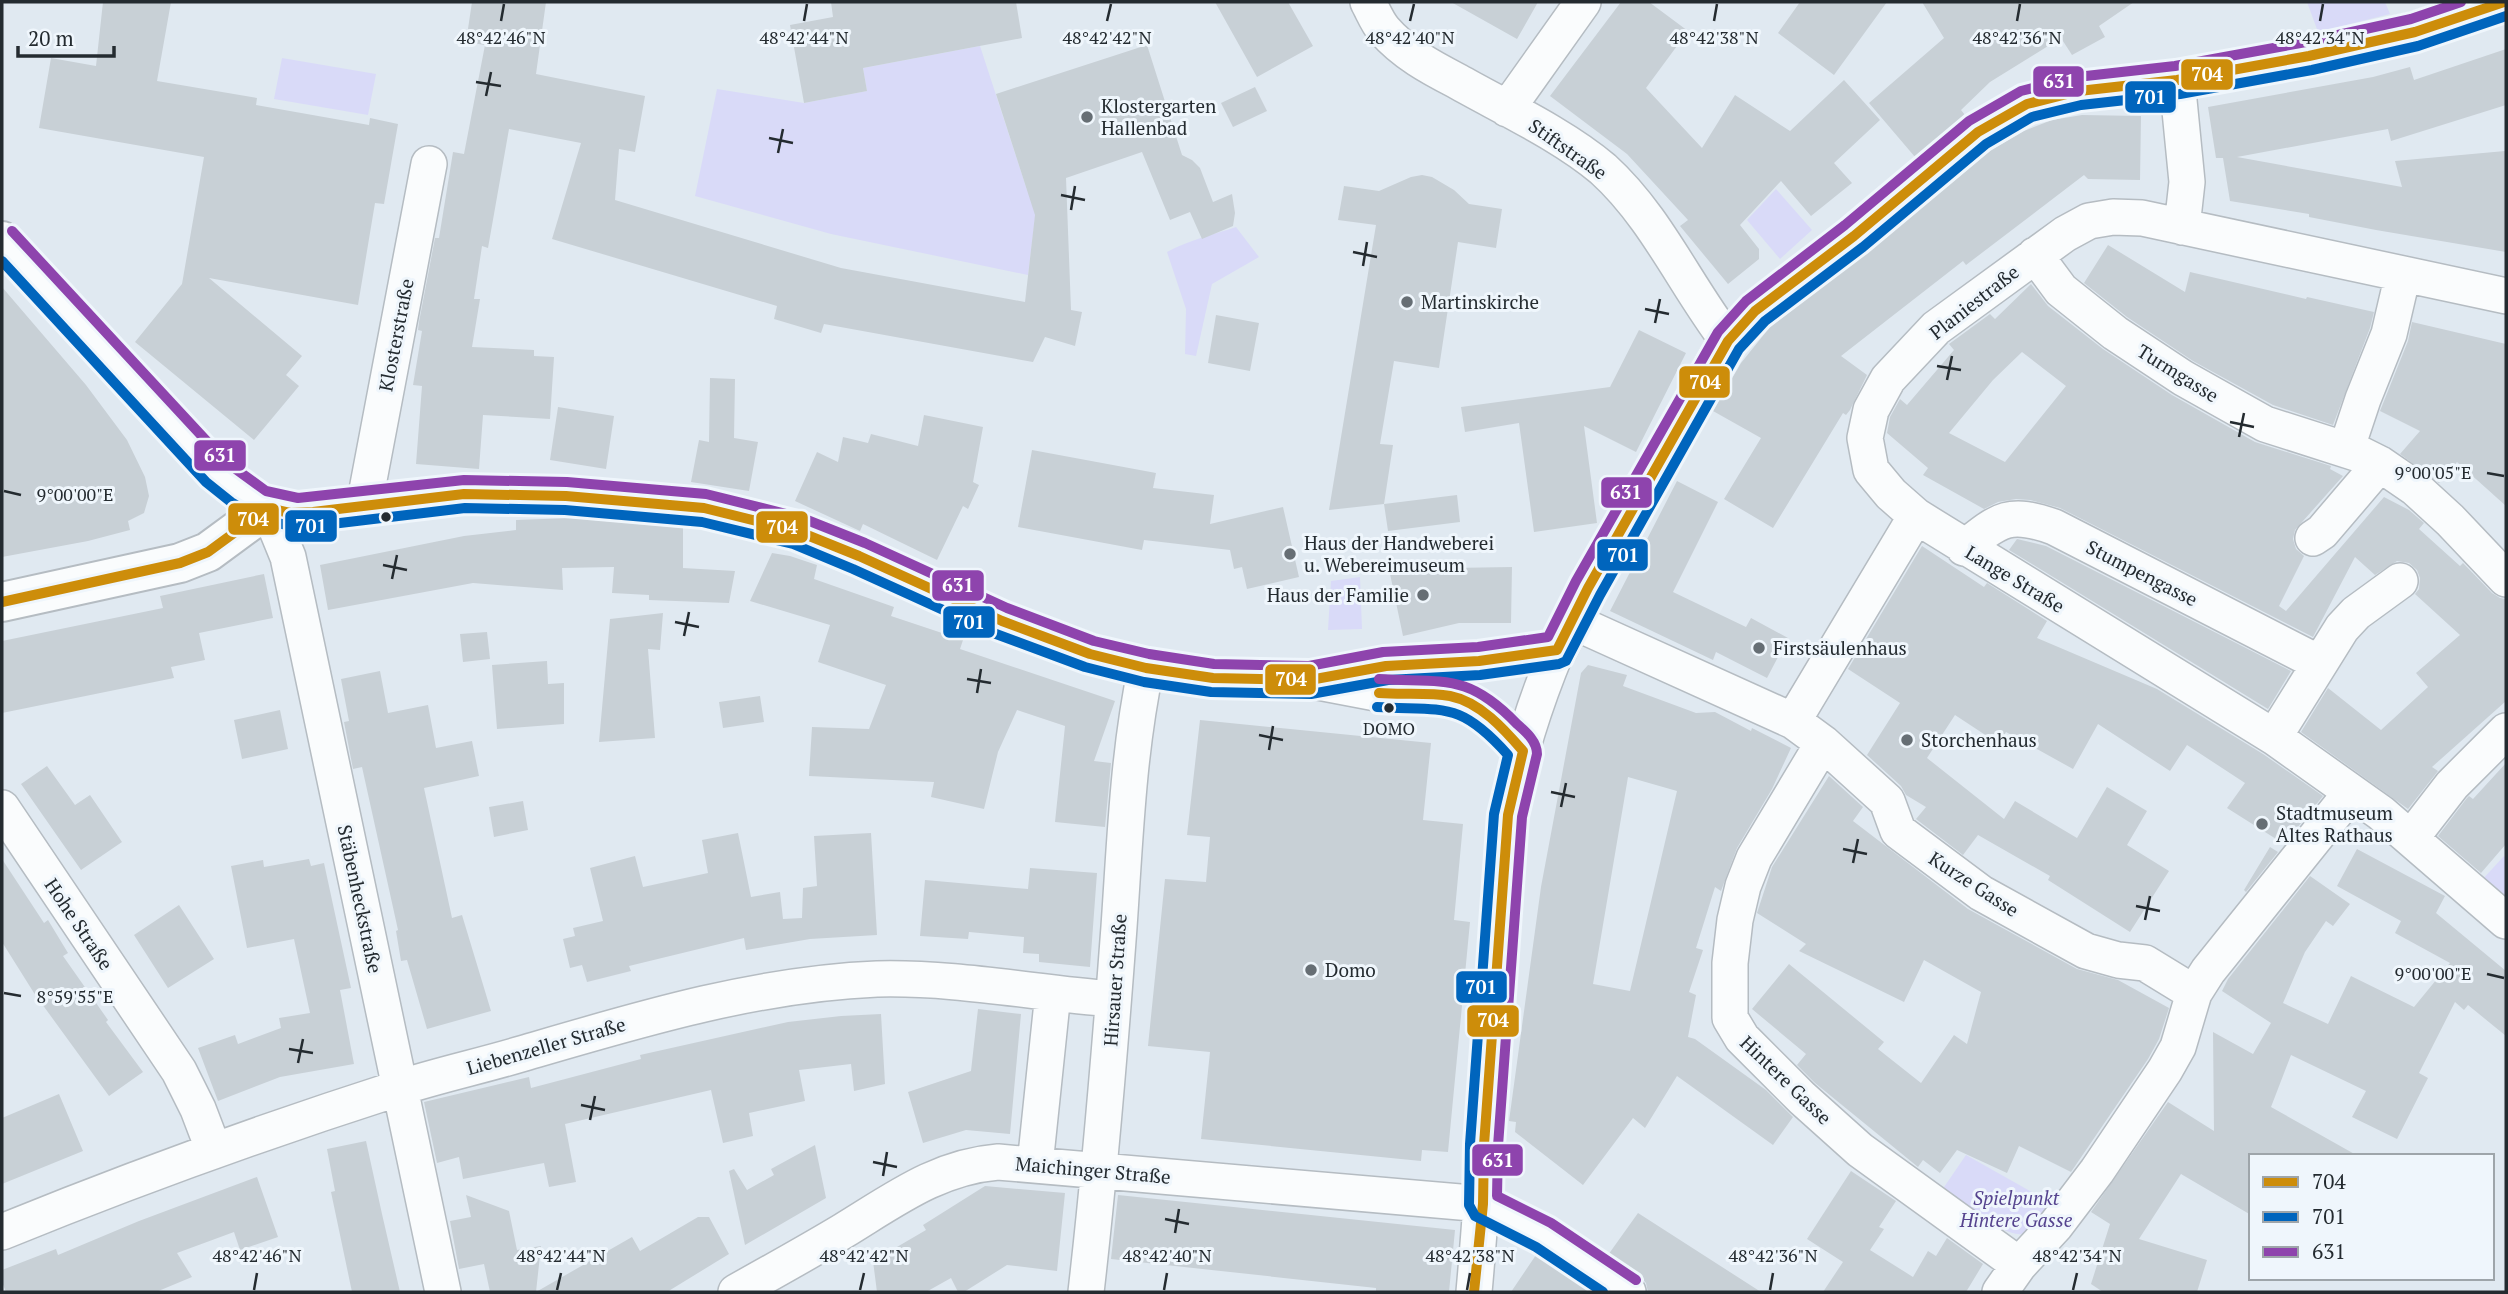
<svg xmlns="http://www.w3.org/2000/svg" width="2508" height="1294" viewBox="0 0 2508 1294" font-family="'PT Serif',serif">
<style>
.green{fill:#d9daf8}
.building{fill:#c8d0d6;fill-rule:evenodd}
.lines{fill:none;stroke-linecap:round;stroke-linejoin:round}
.minor-casing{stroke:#b5bcc2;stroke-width:38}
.major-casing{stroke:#b5bcc2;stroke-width:42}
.minor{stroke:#fafcfd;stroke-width:35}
.major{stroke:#fafcfd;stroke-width:38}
.bus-1-casing{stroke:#eff6fc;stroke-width:16}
.bus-2-casing{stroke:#eff6fc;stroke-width:16}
.bus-3-casing{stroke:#eff6fc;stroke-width:16}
.bus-1{stroke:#cd8d0a;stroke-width:10}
.bus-2{stroke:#0065bd;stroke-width:10}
.bus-3{stroke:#8e44ad;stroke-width:10}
.ticks{fill:none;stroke:#242b30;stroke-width:2.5}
.poi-dot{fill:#666e74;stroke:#eff6fc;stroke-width:2.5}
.bus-dot{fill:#242b30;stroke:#eff6fc;stroke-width:2.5}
.labels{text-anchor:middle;stroke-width:6;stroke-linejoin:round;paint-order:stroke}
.bus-label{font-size:17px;fill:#242b30;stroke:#eff6fc}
.poi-label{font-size:19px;fill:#242b30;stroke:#eff6fc;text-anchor:start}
.street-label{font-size:19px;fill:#242b30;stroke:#eff6fc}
.park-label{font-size:19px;font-style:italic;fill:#55438e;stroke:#eff6fc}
.ticks-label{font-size:18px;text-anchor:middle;fill:#242b30;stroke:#eff6fc;stroke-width:6;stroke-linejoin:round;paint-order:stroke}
.line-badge{stroke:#eff6fc;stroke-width:2.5}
.badge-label{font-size:19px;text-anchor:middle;font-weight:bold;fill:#fff}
</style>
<rect width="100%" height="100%" fill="#e0e9f1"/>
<path class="green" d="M2307,2H2385L2390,14L2318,32Z
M980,46L1027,190L1039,187L1028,275L831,234L695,196L717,89L804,103L867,91L863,68Z
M282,58L376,74L368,115L274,99Z
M1776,189L1812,230L1780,259L1747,220Z
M1236,227L1259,257L1212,284L1196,356L1185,354L1186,309L1167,252C1189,240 1212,235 1236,227Z
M1360,577L1362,629L1328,630L1331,581Z
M2504,856L2506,858V898L2503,902L2481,881Z
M1966,1155L2053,1204C2045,1214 2037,1231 2022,1234C2004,1237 1958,1200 1942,1190Z"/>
<path class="building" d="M103,2H171L157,81L257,98L256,105L369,125L370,118L398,124L384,204L375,203L358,305L209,278L302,356L286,375L299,386L254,440L135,342L182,284L204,157L39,128L51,58L96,66Z
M472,2H546L536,74L645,96L635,152L619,149L615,200L841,268L1025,302L1035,215L996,94L1147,45L1182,155L1192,160L1200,168L1213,202L1232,194L1235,213L1233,226L1202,239L1190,212L1170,220L1142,152L1066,178L1071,310L1082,312L1075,346L1045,337L1033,362L824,324L821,333L774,319L777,306L552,239L581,143L509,129L488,248L482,246L474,299H480L472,347L534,350V356L554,357L550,419L483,415L479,469L416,464L422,386L413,385L422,331L418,330L419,322L435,238H439L453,152L464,154L485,45L466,42Z
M831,2H1016L1022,38L863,68L867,91L804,103L790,25L833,17Z
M1215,2H1288L1313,46L1257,77Z
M1451,2H1538L1517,39Z
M1621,2H1649L1688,31L1646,88L1702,148L1735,95L1790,131L1844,80L1880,120L1834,163L1852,183L1811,216L1781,181L1740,225L1759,249V259L1728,284L1680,226L1688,220L1627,154L1550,96Z
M1800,2H1887L1834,75L1778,33Z
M1922,2H2134L2099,26L2105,37L2072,55L2061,38L1990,82L1961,110L1965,115L1915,157L1869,103L1944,38Z
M2506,49V105L2391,141L2388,129L2237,157L2402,187L2395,161L2505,151L2506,252L2376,230L2309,217V214L2230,201L2223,158H2216L2208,107L2373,77L2410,67L2414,80Z
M1255,87L1267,111L1233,127L1221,103Z
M2082,115L2141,116L2140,180L2088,179L2084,175L1966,265L1963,261L1841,356L1867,375L1850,410L1846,415L1843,413L1773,528L1724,499L1761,438L1713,411L1741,363L1770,327L1867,253L1991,150L2024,131L2052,120Z
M1422,175L1432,177L1454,190L1469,204L1502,209L1496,248L1458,242L1439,368L1394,361L1380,444L1393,445L1384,504L1329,510L1376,225L1338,220L1344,186L1379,191L1411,177Z
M2108,245L2185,292L2190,272L2306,299L2307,297L2374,312L2370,328L2333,425L2273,405L2193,361L2127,317L2084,283Z
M2031,284L2048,306L2103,349L2172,395L2255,442L2331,466L2330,469L2343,476L2295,530L2293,539L2296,549L2304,556L2279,606L2286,611L2384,497L2409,510L2424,523L2419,529L2460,566L2463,563L2492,593L2500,598L2506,599V701L2432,767L2438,771L2408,809L2301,732L2328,688L2381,730L2428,687L2416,673L2460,635L2415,594L2419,589L2420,578L2417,570L2409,563L2397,561L2375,575L2355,557L2313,637L2060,508L2030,500L2016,499L1998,502L1984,509L1923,475L1928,468L1887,433L1890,417L1900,399L1907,405L1954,350L1949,344L1990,314L1995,319ZM2022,352L2066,386L2005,462L1949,433L1993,380Z
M2,287L86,385L127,440L145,477L149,496L144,513L128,521L130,530L88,541L2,557Z
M1216,315L1259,323L1250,371L1208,363Z
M2412,322L2506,344V506L2457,462L2439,483L2400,454L2420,431L2380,411L2408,341Z
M1639,330L1686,353L1636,452L1584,426L1597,523L1534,532L1519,423L1465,432L1461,407L1610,387Z
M710,378L735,379L734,438L758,442L749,491L691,482L699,440L709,442Z
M558,407L614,416L606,469L550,460Z
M924,415L983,427L973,482L979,485L968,509L963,506L937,560L863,524L860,531L795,501L817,452L838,462L843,437L868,443L871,434L918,446Z
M1032,450L1156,473L1153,488L1214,495L1210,524L1283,507L1299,577L1247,589L1242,567L1234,569L1230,550L1144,540L1142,550L1018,527Z
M1677,481L1718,502L1673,592L1746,627L1751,618L1788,638L1767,678L1716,652L1713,660L1610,611Z
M1457,495L1460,522L1388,531L1384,504Z
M571,518L683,528V568L735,571L729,603L649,600V595L612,593L614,567L562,568L563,590L473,583L328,610L320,565L464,536L516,530V520Z
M2017,539L2046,546L2291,671L2268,709L2009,550Z
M1922,546L1984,587L1987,583L2047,621L2037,638L2157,689L2263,754L2323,796L2284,844L2227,808L2245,783L2187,745L2170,771L2098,724L2073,769L2006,732L1999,744L1955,715L1927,758L2004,819L2015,801L2077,838L2107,787L2147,811L2127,845L2169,871L2130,932L2048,880L2050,876L1978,835L1963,855L1916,819L1926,807L1906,795L1901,786L1867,755L1900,703L1848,669Z
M772,553L790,556L817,565L814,579L894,607L891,616L963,640L960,649L1115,701L1094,761L1111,763L1105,827L1055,822L1065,726L1017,710L998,752L984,809L931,797L934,782L809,776L812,727L869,729L886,685L818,662L830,625L750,601Z
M1512,567L1511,623H1459L1403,636L1389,569Z
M264,574L273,618L199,633L205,660L171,667L174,678L2,713V641L163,608L160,596Z
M663,613L660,650L648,649L655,738L599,742L610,619Z
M487,632L490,659L463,662L460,634Z
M547,661L548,684L564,683V724L497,729L492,665Z
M1588,665L1627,675L1623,686L1696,713L1715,712L1751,731L1752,728L1791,748L1772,789L1737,848L1721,891L1715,887L1696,948L1703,950L1689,992L1696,995L1688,1037L1695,1039L1766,1090L1793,1117L1773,1145L1677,1076L1645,1128L1633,1118L1583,1185L1515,1132L1516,1122L1509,1121L1541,887L1581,673ZM1628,777L1677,791L1630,991L1593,984Z
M380,671L388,713L428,705L436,748L472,741L479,776L424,788L452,918L462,915L491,1011L427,1029L407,960L401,961L396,931L398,930L362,767L353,769L344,722L349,721L341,679Z
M760,696L764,722L723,728L719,702Z
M280,710L288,749L242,759L234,720Z
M1200,720L1431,743L1423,820L1463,824L1454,920L1470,922L1448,1152L1422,1150L1421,1161L1201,1139L1210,1052L1148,1046L1165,879L1206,882L1210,837L1187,835Z
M2506,763V844L2481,873L2438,836L2467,798L2469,796L2473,799Z
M47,766L75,805L90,795L122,842L81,870L21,784Z
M1829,776L1863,807L1853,821L1968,909L2077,969L2118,980L2169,1008L2159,1039L2148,1059L2071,1172L2019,1146L2007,1173L1957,1150L1940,1173L1923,1160L1918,1167L1815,1083L1797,1065L1806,1054L1752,1009L1789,964L1884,1042L1878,1049L1921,1083L1954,1035L1967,1044L1981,992L1924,960L1904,1002L1799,951L1806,944L1757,913L1772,867Z
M523,801L528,830L494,837L489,807Z
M738,833L751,897L780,892L783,919L802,918L803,888L817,886L814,836L871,833L877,935L810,939L746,950L744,938L629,966L631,971L587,982L582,965L570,968L563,939L575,936L573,928L603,921L590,868L635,856L643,887L708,873L702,840Z
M2270,847L2278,852L2246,892L2244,890Z
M2357,849L2445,896L2436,913L2506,971V1036L2468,1005L2464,1010L2455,1002L2419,1073L2428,1078L2397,1139L2352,1117L2366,1091L2291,1055L2271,1107L2358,1156H2251V1215L2181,1174L2139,1239L2207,1260L2197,1292H2103L2091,1284L2110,1224L2091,1212L2168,1102L2214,1131L2213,1032L2253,1054L2271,1023L2222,991L2228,979L2310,876L2350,904L2333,926L2326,921L2305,952L2283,1003L2328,1024L2351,976L2414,1007L2450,963L2395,933L2401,921L2337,886Z
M2,859L44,923L48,920L68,953L63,956L108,1020L106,1022L143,1072L109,1096L34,993L2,942Z
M309,859L311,866L324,863L351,988L340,990L354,1064L280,1077L218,1101L198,1048L235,1035L238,1044L281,1028L279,1018L310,1013L294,939L247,948L231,866L263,860L264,867Z
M1030,868L1097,873L1090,967L1039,962V954L1023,953L1024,937L969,932L968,939L920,936L925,880L1028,889Z
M179,905L214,959L168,988L134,935Z
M978,1009L1021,1014L1010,1134L966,1130L923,1143L908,1092L971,1071Z
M881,1014L885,1084L854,1091L851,1064L799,1070L805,1101L749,1113L753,1136L723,1143L711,1090L565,1124L576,1182L549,1187L544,1163L463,1179L459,1157L437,1163L424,1102L529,1077L531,1088L641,1059L640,1055L788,1022L841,1016Z
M59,1094L83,1151L2,1184V1118Z
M366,1141L382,1214L400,1292H352L331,1192L335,1191L327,1149Z
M815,1145L826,1198L745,1245L729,1171L734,1169L747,1190L774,1175L771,1169Z
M1851,1171L1896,1201L1879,1227L1884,1229L1870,1250L1913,1277L1928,1251L1936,1256L1947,1238L1983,1264L1966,1292H1823L1843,1262L1807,1239Z
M257,1177L278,1237L240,1250L234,1232L177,1253L192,1277L156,1292H6L2,1282V1270L56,1249L58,1255L139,1221Z
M985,1186L1065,1193L1057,1271L1007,1265L964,1292H958L951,1278L926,1292H877L873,1261L926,1230L923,1225Z
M466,1195L509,1211L517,1250L541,1246L536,1292L632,1237L640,1251L698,1217H709L729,1254L667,1292H490L484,1264L459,1269L450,1221L471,1217Z
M1118,1195L1455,1230L1449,1292H1376V1288L1111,1259Z
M1638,1213L1761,1292H1648L1646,1283L1640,1276L1608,1255Z
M1536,1255L1592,1292H1511Z"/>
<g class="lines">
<g class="minor-casing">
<path id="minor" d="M1368,2C1373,11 1377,22 1384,30C1404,53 1430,67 1457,81C1503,107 1563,135 1603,169C1656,217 1685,285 1728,341
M2177,80L2187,182L2182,227
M1507,109L1583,2
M2035,255L2061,290L2115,333L2183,378L2265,424L2362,455L2380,464L2415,488L2450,520L2506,579
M2506,296L2142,218L2113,217L2089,221L2065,234L1936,328L1888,379L1871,410L1865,438L1871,470L1891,494L1916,516L2274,737L2381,813L2506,921
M2346,450L2363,399L2389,334L2403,274
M364,506L429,164
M268,508L288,557L443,1292
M2313,538L2322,532L2380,464
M1964,548C2000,519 2009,511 2054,527L2319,663
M1572,621L1793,721L1823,743L1887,801L1898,831L1981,893L2086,951L2118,960L2145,963L2194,993
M1313,681L1376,693L1453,696L1486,713L1504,729L1523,751
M1793,721L1916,516
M2274,737L2342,628L2356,613L2400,581
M1823,743L1754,858L1743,886L1735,920L1730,963V1018L1742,1038L1802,1098L1860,1150L2019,1265
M2,808L179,1071L198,1109L214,1151
M2411,838L2452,785L2506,731
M1035,1165L1053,993
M2,1232C132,1179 265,1131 399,1088C439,1075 481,1066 521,1054C637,1020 755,984 877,979C956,977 1035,993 1113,999
M736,1292C772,1272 808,1252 843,1231C894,1200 937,1167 998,1162L1483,1204L1543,1235L1628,1292
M1086,1292C1100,1171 1110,1049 1119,927C1125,841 1128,752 1146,668
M1474,1292C1484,1183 1489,1074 1497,965C1501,916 1502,866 1508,817C1514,765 1537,698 1557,650
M2000,1292L2019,1265L2056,1225L2097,1171L2165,1070L2178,1047L2194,993L2208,971L2351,793"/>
</g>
<g class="major-casing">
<path id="major" d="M2,241L216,472C250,501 268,514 313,512L464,494L566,496L704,508L797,531L859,556L1002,621L1090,654L1146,668L1213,678L1310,680L1386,666L1479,661L1557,650L1588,588L1728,341L1755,311L1854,236L1978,132L2027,104L2079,91L2177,80L2309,56L2415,32L2504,2
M2,602L180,563L208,552L268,508"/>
</g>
<use href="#minor" class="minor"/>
<use href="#major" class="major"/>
<g class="bus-1-casing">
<path id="bus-1" d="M2,602L180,563L208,552L268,508L290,513L313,512L464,494L566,496L704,508L797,531L859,556L1002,621L1090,654L1146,668L1213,678L1310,680L1386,666L1479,661L1557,650
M1557,650L1588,588L1728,341L1755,311L1854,236L1978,132L2027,104L2079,91L2177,80L2309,56L2415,32L2504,2
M1379,693C1402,695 1427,692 1450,696C1480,702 1504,729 1523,751
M1474,1292L1483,1204L1484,1145L1508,815L1523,751"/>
</g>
<g class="bus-2-casing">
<path id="bus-2" d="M2,261L206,482L231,502L254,516L268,522L296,526H315L465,508L565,510L702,522L793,544L853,569L996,634L1085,667L1144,682L1211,692L1311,694L1388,680L1480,675L1559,664L1566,661L1600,595L1739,349L1765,321L1863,247L1986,144L2032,117L2081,105L2180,94L2312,70L2418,46L2506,16
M1377,707C1444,711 1459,700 1508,755L1494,814L1470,1144L1469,1205L1475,1216L1536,1247L1603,1292"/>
</g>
<g class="bus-3-casing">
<path id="bus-3" d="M12,231L226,462L266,491L298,498L464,480L567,482L706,494L802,518L865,543L1007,608L1094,641L1149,654L1214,664L1309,666L1383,652L1478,647L1548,637L1576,581L1718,332L1746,301L1845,225L1969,121L2021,91L2077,77L2175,66L2306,42L2411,19L2461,2
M1379,679C1443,683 1467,672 1517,724C1526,732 1537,741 1537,754L1522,817L1498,1146L1497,1196L1551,1223L1636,1280"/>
</g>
<use href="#bus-1" class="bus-1"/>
<use href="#bus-2" class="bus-2"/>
<use href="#bus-3" class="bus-3"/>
</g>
<path class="ticks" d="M501,21L504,4M804,21L807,4M1107,21L1111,4M1410,21L1414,4M1714,21L1717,4M2017,21L2020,4M2320,21L2323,4M476,82L501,86M486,96L491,72M769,138L793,143M778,153L783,129M1061,195L1085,200M1071,210L1075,186M1353,252L1377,257M1363,266L1367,242M1645,309L1669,314M1655,323L1660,299M1937,366L1961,370M1947,380L1952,356M2230,422L2254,427M2239,437L2244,413M2487,473L2504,476M4,491L21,495M383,565L407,570M392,579L397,555M675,622L699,627M684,636L689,612M967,679L991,683M977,693L981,669M1259,735L1283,740M1269,750L1273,726M1551,792L1575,797M1561,807L1566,783M1843,849L1867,854M1853,863L1858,839M2136,906L2160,911M2145,920L2150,896M2487,974L2504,978M4,993L21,996M289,1049L313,1053M298,1063L303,1039M581,1105L605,1110M590,1120L595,1096M873,1162L897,1167M883,1176L887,1152M1165,1219L1189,1224M1175,1233L1179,1209M254,1290L257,1273M557,1290L561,1273M860,1290L864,1273M1164,1290L1167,1273M1467,1290L1470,1273M1770,1290L1773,1273M2073,1290L2077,1273"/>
<g class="poi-dot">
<circle cx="1087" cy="117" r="7"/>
<circle cx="1407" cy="302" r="7"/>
<circle cx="1290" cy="554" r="7"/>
<circle cx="1423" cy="595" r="7"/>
<circle cx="1759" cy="648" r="7"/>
<circle cx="1907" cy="740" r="7"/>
<circle cx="2262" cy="824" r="7"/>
<circle cx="1311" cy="970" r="7"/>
</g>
<g class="bus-dot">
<circle cx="386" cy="517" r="6"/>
<circle cx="1389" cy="708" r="6"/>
</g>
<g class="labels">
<g class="bus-label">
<text x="1389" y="735">DOMO</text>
</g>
<g class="poi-label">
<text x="1101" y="113">Klostergarten<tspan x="1101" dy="22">Hallenbad</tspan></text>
<text x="1421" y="309">Martinskirche</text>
<text x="1304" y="550">Haus der Handweberei<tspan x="1304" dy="22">u. Webereimuseum</tspan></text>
<text x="1409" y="602" text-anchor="end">Haus der Familie</text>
<text x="1773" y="655">Firstsäulenhaus</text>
<text x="1921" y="747">Storchenhaus</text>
<text x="2276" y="820">Stadtmuseum<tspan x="2276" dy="22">Altes Rathaus</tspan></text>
<text x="1325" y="977">Domo</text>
</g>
<g class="street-label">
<text transform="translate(1568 149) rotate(35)" y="7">Stiftstraße</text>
<text transform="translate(1974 302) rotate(-38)" y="7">Planiestraße</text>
<text transform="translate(396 335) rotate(-79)" y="7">Klosterstraße</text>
<text transform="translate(2178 373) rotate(32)" y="7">Turmgasse</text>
<text transform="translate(2142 573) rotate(27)" y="7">Stumpengasse</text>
<text transform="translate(2015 579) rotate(31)" y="7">Lange Straße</text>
<text transform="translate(1974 884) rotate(33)" y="7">Kurze Gasse</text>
<text transform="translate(360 899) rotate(78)" y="7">Stäbenheckstraße</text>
<text transform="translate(79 924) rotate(56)" y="7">Hohe Straße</text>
<text transform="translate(1115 980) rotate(-86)" y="7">Hirsauer Straße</text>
<text transform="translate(546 1046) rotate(-16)" y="7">Liebenzeller Straße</text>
<text transform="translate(1786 1080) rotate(44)" y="7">Hintere Gasse</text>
<text transform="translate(1093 1170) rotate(5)" y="7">Maichinger Straße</text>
</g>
<g class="park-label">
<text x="2016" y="1205">Spielpunkt<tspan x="2016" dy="22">Hintere Gasse</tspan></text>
</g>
</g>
<g class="ticks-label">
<text x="501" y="44">48°42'46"N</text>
<text x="804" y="44">48°42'44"N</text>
<text x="1107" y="44">48°42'42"N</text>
<text x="1410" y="44">48°42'40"N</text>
<text x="1714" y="44">48°42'38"N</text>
<text x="2017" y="44">48°42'36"N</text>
<text x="2320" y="44">48°42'34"N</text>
<text x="2433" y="479">9°00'05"E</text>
<text x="75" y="501">9°00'00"E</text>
<text x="2433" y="980">9°00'00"E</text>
<text x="75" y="1003">8°59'55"E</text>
<text x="257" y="1262">48°42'46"N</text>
<text x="561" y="1262">48°42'44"N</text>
<text x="864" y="1262">48°42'42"N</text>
<text x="1167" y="1262">48°42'40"N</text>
<text x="1470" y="1262">48°42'38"N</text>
<text x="1773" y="1262">48°42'36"N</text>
<text x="2077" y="1262">48°42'34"N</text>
</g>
<g class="line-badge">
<rect x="2180" y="58" width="54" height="33" rx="7" fill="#cd8d0a"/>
<rect x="2032" y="65" width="53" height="33" rx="7" fill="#8e44ad"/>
<rect x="2124" y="80" width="53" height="34" rx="7" fill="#0065bd"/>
<rect x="1678" y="365" width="53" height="34" rx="7" fill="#cd8d0a"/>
<rect x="193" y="439" width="54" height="33" rx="7" fill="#8e44ad"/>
<rect x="1600" y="476" width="53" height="33" rx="7" fill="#8e44ad"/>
<rect x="227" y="502" width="53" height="34" rx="7" fill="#cd8d0a"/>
<rect x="284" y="509" width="54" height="34" rx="7" fill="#0065bd"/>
<rect x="755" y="510" width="54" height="34" rx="7" fill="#cd8d0a"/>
<rect x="1596" y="538" width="53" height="34" rx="7" fill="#0065bd"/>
<rect x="931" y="569" width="54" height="33" rx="7" fill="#8e44ad"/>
<rect x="942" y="605" width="54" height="34" rx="7" fill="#0065bd"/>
<rect x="1264" y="663" width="53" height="33" rx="7" fill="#cd8d0a"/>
<rect x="1455" y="970" width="53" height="34" rx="7" fill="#0065bd"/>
<rect x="1466" y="1004" width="54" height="34" rx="7" fill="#cd8d0a"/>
<rect x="1471" y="1143" width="53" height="34" rx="7" fill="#8e44ad"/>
</g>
<g class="badge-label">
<text x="2207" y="81">704</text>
<text x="2059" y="88">631</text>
<text x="2150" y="104">701</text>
<text x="1705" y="389">704</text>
<text x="220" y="462">631</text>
<text x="1626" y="499">631</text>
<text x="253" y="526">704</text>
<text x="311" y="533">701</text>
<text x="782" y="534">704</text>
<text x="1623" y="562">701</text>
<text x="958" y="592">631</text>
<text x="969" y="629">701</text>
<text x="1291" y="686">704</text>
<text x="1481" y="994">701</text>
<text x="1493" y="1027">704</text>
<text x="1498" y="1167">631</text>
</g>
<rect width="2508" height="1294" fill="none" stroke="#242b30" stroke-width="7"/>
<rect x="2249" y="1154" width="245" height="126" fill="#eff6fc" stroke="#9ea5aa" stroke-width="2"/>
<rect x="2263" y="1177" width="35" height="10" fill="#cd8d0a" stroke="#9ea5aa" stroke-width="2"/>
<text x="2312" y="1189" font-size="21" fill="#242b30">704</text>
<rect x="2263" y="1212" width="35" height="10" fill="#0065bd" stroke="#9ea5aa" stroke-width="2"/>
<text x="2312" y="1224" font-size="21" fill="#242b30">701</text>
<rect x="2263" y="1247" width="35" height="10" fill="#8e44ad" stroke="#9ea5aa" stroke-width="2"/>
<text x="2312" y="1259" font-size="21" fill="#242b30">631</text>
<path d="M18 46v10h96v-10" fill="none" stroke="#242b30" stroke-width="3.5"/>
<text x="28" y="46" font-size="21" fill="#242b30" stroke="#eff6fc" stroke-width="5" paint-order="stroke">20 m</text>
</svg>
